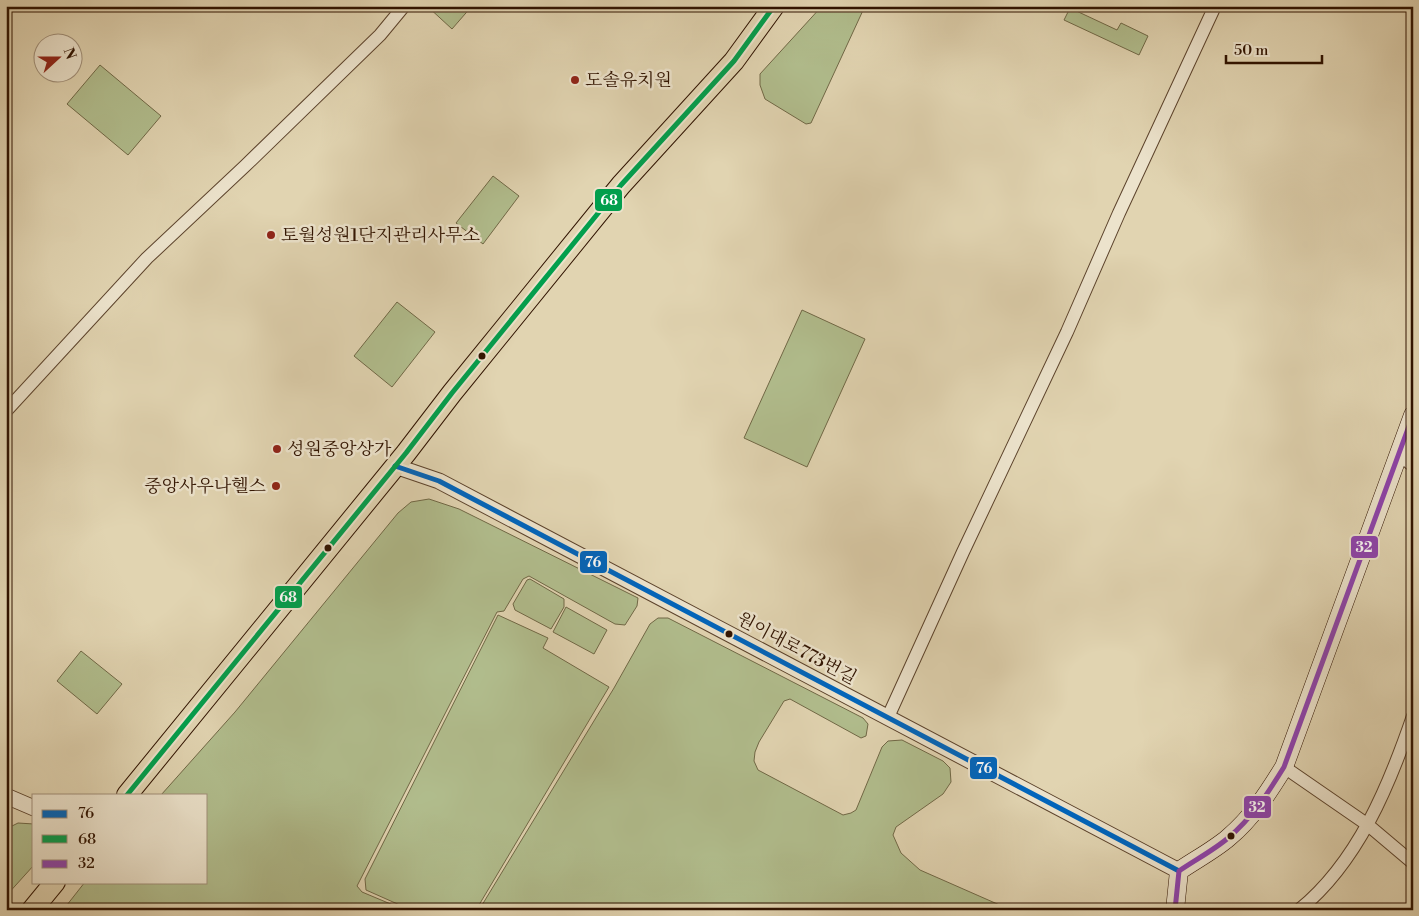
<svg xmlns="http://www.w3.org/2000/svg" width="1419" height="916" viewBox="0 0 1419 916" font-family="'Libre Bodoni','Noto Serif KR',serif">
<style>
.green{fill:#b1bd8d;stroke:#706846}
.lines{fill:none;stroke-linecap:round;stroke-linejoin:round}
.minor-casing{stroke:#5c432c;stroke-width:14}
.tertiary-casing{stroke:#5c432c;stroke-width:17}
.secondary-casing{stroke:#301300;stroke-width:19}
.primary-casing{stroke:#301300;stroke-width:22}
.minor{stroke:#ece3cc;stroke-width:12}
.tertiary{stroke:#ece3cc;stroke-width:15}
.secondary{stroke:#ece3cc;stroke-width:18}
.primary{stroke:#e1d4b1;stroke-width:20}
.bus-1-casing{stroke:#ece3cc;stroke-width:9}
.bus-2-casing{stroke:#ece3cc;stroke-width:9}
.bus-3-casing{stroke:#ece3cc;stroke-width:9}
.bus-1{stroke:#0065bd;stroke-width:5}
.bus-2{stroke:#029f4d;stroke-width:5}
.bus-3{stroke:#8e44ad;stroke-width:5}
.poi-dot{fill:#8f2418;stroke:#ece3cc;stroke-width:2}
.bus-dot{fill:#301300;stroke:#ece3cc;stroke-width:2}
.labels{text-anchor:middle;stroke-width:5;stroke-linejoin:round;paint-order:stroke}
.poi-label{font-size:18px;fill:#301300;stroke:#ece3cc;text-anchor:start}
.street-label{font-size:18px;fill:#301300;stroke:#ece3cc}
.line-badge{stroke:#ece3cc;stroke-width:2}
.badge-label{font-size:14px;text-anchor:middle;font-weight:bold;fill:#fff}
</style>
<rect width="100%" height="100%" fill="#e1d4b1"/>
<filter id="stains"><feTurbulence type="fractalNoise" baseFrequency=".004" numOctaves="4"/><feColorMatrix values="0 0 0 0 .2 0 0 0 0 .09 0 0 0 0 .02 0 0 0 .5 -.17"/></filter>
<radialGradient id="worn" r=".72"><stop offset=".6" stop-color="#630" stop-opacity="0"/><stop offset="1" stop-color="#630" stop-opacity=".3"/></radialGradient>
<path class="green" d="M427,6H472L452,29Z
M822,6H865L811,123L806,124L765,99L760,85V74Z
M1070,8L1117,30L1121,23L1148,36L1139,55L1064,20Z
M100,65L161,116L128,155L67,104Z
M493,176L519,196L483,244L456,223Z
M397,302L435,332L392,387L354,356Z
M802,310L865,339L807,467L744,438Z
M429,499L459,509L638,598L637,606L625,625L615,624L529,576L523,579L504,611L497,612L357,886L362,892L405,910H63L85,882H206V795H161L235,712L398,513L411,502Z
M530,579L564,599V607L551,629L515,610L513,604L527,580Z
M566,607L607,630L594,654L553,632Z
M498,615L548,638L543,648L609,687L476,910H411L366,890L365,879Z
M658,618H668L863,718L868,724L866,736L861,738L790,699L784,701L759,742L755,752L754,761L758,770L843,815L851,813L856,810L882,747L888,741L902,740L943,761L950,768L951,782L943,794L896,827L893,835L901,853L920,870L1011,910H479L614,688L650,624Z
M81,651L122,684L97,714L57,681Z
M18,823L34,824V865L6,896V829Z"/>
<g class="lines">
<g class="minor-casing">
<path id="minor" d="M6,411L147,258L245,166L380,35L404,6
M1399,454L1413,466
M888,717L963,552L1067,332L1119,213L1215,6
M1284,767L1368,825L1413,863
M1299,910C1358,862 1389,786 1413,716"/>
</g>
<g class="tertiary-casing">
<path id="tertiary" d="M395,466L439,481L1179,871
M6,796L34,808"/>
</g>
<g class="secondary-casing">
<path id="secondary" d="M1175,910L1179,871C1195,860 1214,850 1228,838C1252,818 1268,793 1284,767L1413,415"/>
</g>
<g class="primary-casing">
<path id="primary" d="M127,795L406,453L452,393L621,185L734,61L774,6
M32,910L55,882"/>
</g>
<use href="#minor" class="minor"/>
<use href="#tertiary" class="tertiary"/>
<use href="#secondary" class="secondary"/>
<use href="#primary" class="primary"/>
<g class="bus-1-casing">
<path id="bus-1" d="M395,466L439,481L1179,871"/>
</g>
<g class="bus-2-casing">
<path id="bus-2" d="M127,795L406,453L452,393L621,185L734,61L774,6"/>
</g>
<g class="bus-3-casing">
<path id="bus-3" d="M1175,910L1179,871C1195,860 1214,850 1228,838C1252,818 1268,793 1284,767L1413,415"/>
</g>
<use href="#bus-1" class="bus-1"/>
<use href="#bus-2" class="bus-2"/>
<use href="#bus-3" class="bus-3"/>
</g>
<g class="poi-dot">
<circle cx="575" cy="80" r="5"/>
<circle cx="271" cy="235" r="5"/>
<circle cx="277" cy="449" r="5"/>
<circle cx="276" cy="486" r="5"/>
</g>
<g class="bus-dot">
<circle cx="482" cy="356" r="4.5"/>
<circle cx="328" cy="548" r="4.5"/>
<circle cx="729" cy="634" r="4.5"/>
<circle cx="1231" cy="836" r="4.5"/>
</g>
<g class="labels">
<g class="poi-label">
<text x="585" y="86">도솔유치원</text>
<text x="281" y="241">토월성원1단지관리사무소</text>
<text x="287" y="455">성원중앙상가</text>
<text x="266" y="492" text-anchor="end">중앙사우나헬스</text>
</g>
<g class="street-label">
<text transform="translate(797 648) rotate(28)" y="6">원이대로773번길</text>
</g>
</g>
<g class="line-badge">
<rect x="594" y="188" width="29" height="24" rx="5" fill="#029f4d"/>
<rect x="1350" y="535" width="29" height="24" rx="5" fill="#8e44ad"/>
<rect x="579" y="550" width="29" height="24" rx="5" fill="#0065bd"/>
<rect x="274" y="585" width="29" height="24" rx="5" fill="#029f4d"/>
<rect x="969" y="756" width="29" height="24" rx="5" fill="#0065bd"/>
<rect x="1243" y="795" width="29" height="24" rx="5" fill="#8e44ad"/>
</g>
<g class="badge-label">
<text x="609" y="205">68</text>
<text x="1364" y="552">32</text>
<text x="593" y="567">76</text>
<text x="288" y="602">68</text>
<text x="984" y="773">76</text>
<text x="1257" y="812">32</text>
</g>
<rect width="1419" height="916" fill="none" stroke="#e1d4b1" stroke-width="25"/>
<rect x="8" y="8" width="1404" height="901" fill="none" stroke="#301300" stroke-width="2.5"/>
<rect x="12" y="12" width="1394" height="891" fill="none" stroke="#301300"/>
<rect x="32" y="794" width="175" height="90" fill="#ece3cc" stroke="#a1907a"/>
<rect x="42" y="810" width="25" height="8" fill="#0065bd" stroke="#a1907a"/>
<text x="78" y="818" font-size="15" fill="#301300">76</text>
<rect x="42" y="835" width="25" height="8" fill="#029f4d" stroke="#a1907a"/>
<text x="78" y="844" font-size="15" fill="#301300">68</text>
<rect x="42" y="860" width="25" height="8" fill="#8e44ad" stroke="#a1907a"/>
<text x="78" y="868" font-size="15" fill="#301300">32</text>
<g transform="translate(58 58) rotate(69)"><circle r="24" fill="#ece3cc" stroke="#a1907a"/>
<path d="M0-4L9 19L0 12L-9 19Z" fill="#8f2418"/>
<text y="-8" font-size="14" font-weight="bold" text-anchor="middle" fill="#301300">N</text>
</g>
<path d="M1226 55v8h96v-8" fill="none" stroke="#301300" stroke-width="2.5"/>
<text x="1234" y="55" font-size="15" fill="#301300" stroke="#ece3cc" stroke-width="4" paint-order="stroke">50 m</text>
<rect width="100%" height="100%" filter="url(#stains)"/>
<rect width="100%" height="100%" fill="url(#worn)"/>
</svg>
